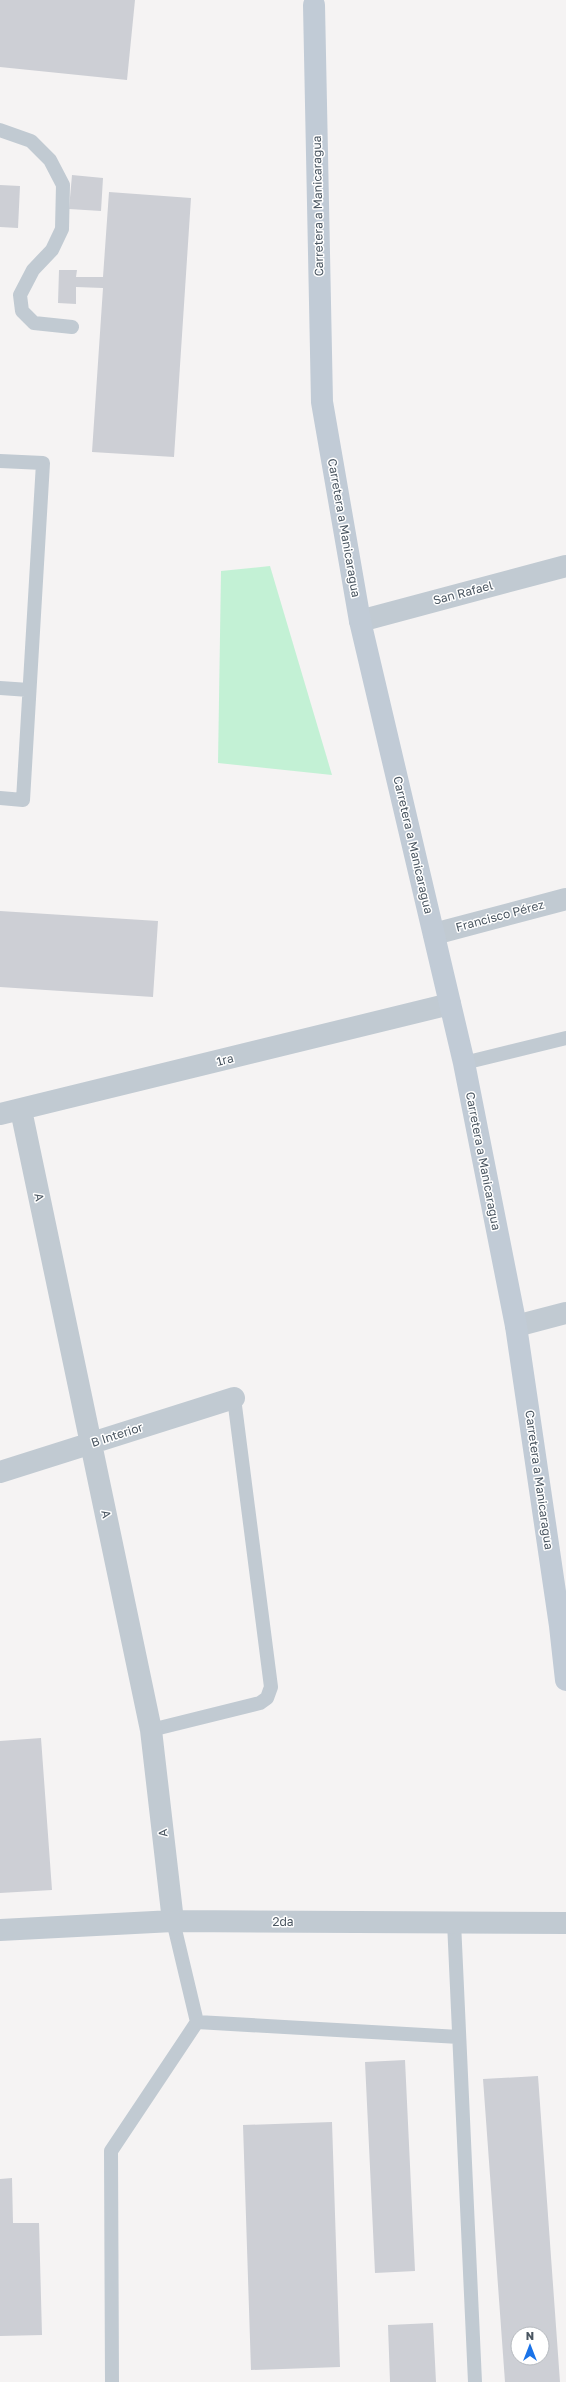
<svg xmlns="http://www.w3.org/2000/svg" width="566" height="2382" viewBox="0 0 566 2382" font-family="'Golos Text',sans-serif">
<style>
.garden{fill:#c3f1d5}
.building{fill:#cdcfd5;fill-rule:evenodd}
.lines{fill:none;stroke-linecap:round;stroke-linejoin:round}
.lane{stroke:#c1cad2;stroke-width:14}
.street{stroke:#c1cad2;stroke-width:22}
.secondary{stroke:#c1cbd6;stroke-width:22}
.labels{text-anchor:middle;stroke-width:3;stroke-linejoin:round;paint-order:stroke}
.street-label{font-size:12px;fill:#4a5661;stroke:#fff}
</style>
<rect width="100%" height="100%" fill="#f5f3f3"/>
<path class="garden" d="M270,566L332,775L218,763L221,571Z"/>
<path class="building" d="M0,0H135L127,80L0,67Z
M72,175L103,178L101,211L69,209Z
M0,185L20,186L18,228L0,227Z
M109,192L191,198L174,457L92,452L103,288L76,287V304L58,303L59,270H77L76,277H103Z
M0,911L158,921L153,997L0,987Z
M41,1738L52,1890L0,1893V1741Z
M405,2060L415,2271L375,2273L365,2062Z
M538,2076L560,2382H505L483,2079ZM518,2334H542V2358H518Z
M332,2122L340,2367L251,2370L243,2125Z
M12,2178L13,2223H39L42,2335L0,2336V2179Z
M433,2323L436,2382H390L388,2325Z"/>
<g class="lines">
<path class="lane" d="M0,130L31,141L50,160L63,185L62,229L52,250L33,270L20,295L22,311L34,323L72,327
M0,461L43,463L23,800L0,798
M0,688L29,690
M464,1063L566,1038
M151,1730L260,1703L267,1698L271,1687L234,1398
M173,1921L197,2022
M454,1922L475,2382
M112,2382L111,2151L197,2022L459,2037"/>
<path class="street" d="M360,621L566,566
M434,934L566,899
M21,1110L151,1730L173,1921
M0,1114L450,1004
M516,1326L566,1313
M0,1472L234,1398
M0,1930L173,1921L566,1923"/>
<path class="secondary" d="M314,5L322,402L360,621L464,1063L516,1326L560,1626L566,1680"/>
</g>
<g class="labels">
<g class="street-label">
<text transform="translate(318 206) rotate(-91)" y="4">Carretera a Manicaragua</text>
<text transform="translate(344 528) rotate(80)" y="4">Carretera a Manicaragua</text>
<text transform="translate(463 593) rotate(-15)" y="4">San Rafael</text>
<text transform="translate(413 845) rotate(77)" y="4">Carretera a Manicaragua</text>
<text transform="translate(500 916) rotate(-15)" y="4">Francisco Pérez</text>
<text transform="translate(225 1060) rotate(-14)" y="4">1ra</text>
<text transform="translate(483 1161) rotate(79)" y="4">Carretera a Manicaragua</text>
<text transform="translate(39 1197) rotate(78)" y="4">A</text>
<text transform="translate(117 1435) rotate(-18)" y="4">B Interior</text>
<text transform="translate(539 1480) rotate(82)" y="4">Carretera a Manicaragua</text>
<text transform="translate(106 1514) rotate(78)" y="4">A</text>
<text transform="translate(163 1833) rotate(-96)" y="4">A</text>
<text x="283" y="1926">2da</text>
</g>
</g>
<g transform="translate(530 2346)"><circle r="19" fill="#ffffff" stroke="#b7bbc0"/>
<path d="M0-3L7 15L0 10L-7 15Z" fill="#1a73e8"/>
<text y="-6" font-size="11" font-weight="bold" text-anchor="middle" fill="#4a5661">N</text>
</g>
</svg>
